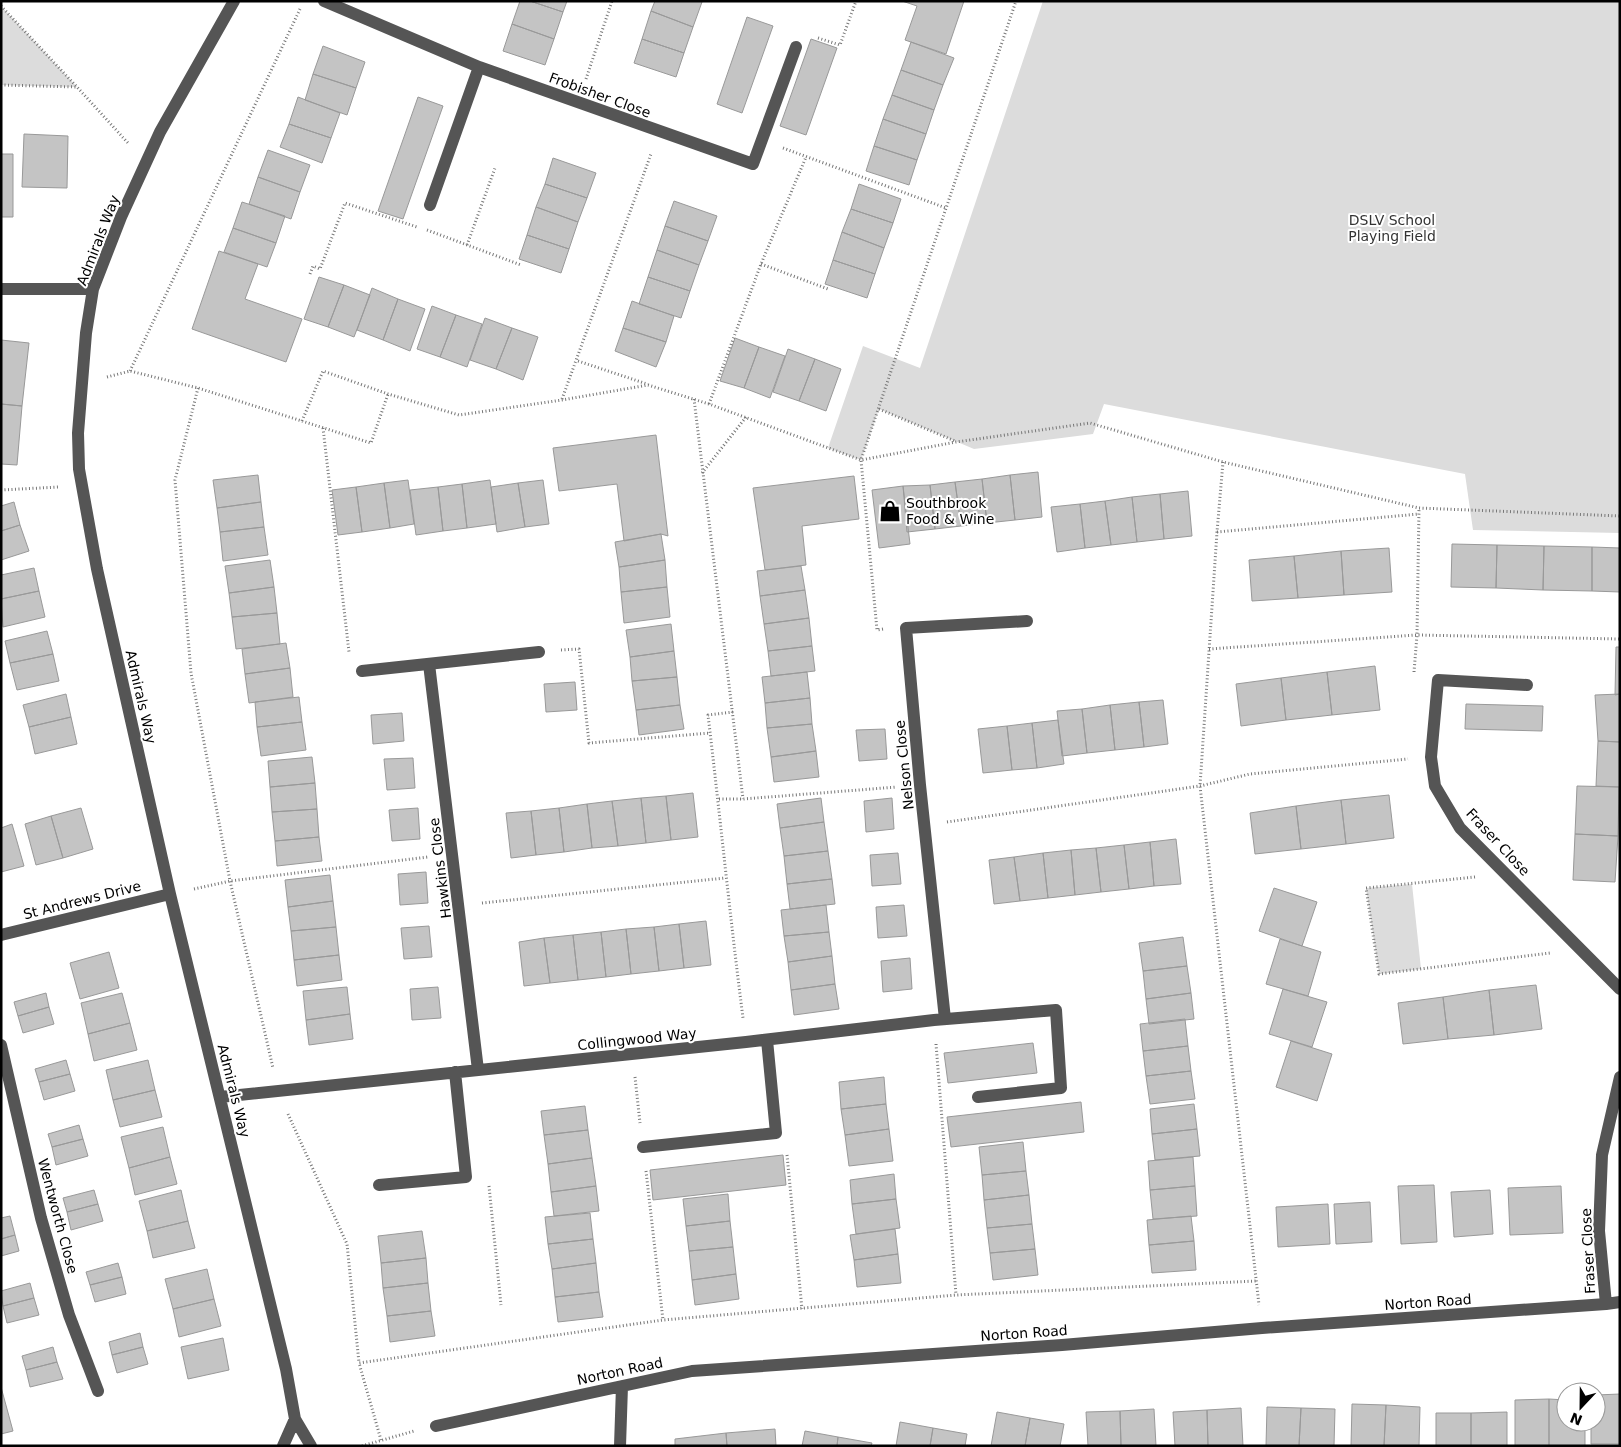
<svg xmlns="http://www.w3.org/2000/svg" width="1621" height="1447" viewBox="0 0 1621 1447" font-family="'DejaVu Sans',sans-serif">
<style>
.green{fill:#dcdcdc}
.building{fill:#c4c4c4;stroke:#999}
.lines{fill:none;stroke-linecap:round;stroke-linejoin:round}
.path{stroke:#777;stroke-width:3;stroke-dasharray:1 2.5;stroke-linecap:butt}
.minor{stroke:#555;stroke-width:12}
.labels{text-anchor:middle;stroke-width:4;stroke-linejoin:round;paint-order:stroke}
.street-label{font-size:14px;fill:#000;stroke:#fff}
.park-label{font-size:14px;fill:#333;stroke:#fff}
.poi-label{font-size:14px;fill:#000;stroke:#fff;text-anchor:start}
</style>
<rect width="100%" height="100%" fill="#fff"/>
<path class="green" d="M1043,1H1620V533L1473,530L1465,474L1104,404L1093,434L974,449L879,409L861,460L828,448L863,346L920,368Z
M1,6L77,87L1,85Z
M1412,884L1421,969L1379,974L1366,888Z"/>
<path class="building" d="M520,1H530L563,12L554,39L512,24Z
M530,1H567L563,12Z
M655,1H700L702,2L693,27L651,11Z
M902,1H964L946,54L905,40L917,6Z
M651,11L693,27L684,53L642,39Z
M747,17L773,26L742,113L717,104Z
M512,24L554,39L545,65L503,51Z
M642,39L684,53L676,77L634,63Z
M811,39L837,48L806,135L780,126Z
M911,42L954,58L943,85L901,70Z
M323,46L365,62L356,88L313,74Z
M901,70L943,85L934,110L892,95Z
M313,74L356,88L347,115L305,100Z
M892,95L934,110L926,134L883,119Z
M298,97L340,113L331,138L289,124Z
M418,97L443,106L403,219L378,211Z
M883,119L926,134L917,160L874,146Z
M289,124L331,138L322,163L280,147Z
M24,134L68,136L67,188L22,187Z
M874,146L917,160L909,185L866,171Z
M268,150L310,165L300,192L258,177Z
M1,154H13V217H1Z
M553,158L596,173L587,198L545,184Z
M258,177L300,192L291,219L249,204Z
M545,184L587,198L578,222L536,207Z
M859,184L901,199L893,223L851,209Z
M674,201L717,216L708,241L665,226Z
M242,202L285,216L276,243L233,228Z
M536,207L578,222L569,249L527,235Z
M851,209L893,223L884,248L842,232Z
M665,226L708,241L699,265L657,250Z
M233,228L276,243L267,267L224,252Z
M842,232L884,248L875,274L833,260Z
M527,235L569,249L561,273L519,259Z
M657,250L699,265L690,291L648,277Z
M219,251L258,264L245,299L302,319L286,362L192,329Z
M833,260L875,274L867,298L825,284Z
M319,277L344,285L328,327L304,319Z
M648,277L690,291L681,318L639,304Z
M344,285L370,295L354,337L328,327Z
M372,288L398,299L383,340L357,330Z
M398,299L425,309L410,351L383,340Z
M632,301L674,316L666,342L623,328Z
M432,306L456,315L440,357L417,349Z
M456,315L482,324L467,367L440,357Z
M485,318L512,328L496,369L470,360Z
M512,328L538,337L523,380L496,369Z
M623,328L666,342L656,367L615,351Z
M735,338L759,347L744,388L720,381Z
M1,340L29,343L22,406L1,404Z
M759,347L785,356L770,398L744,388Z
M788,349L815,359L799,401L773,392Z
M815,359L841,369L826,411L799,401Z
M1,404L22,406L17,465L1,464Z
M656,435L668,536L661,534L624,541L617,484L559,491L553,448Z
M1038,472L1042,517L1015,520L1010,475Z
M258,475L261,502L217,508L213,480Z
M1010,475L1015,520L987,523L982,479Z
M854,476L859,519L802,526L806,565L765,570L753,488Z
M982,479L987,523L961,526L955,482Z
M408,480L414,524L390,528L384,483Z
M490,480L496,524L467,528L462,484Z
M543,480L549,524L525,527L518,483Z
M955,482L961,526L935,529L930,485Z
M384,483L390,528L362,532L356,487Z
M518,483L525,527L497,532L491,487Z
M462,484L467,528L443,531L438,487Z
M930,485L935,529L907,532L903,486Z
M903,486L910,544L879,548L872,490Z
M356,487L362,532L338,535L332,490Z
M438,487L443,531L416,535L410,490Z
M1188,491L1192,536L1164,539L1160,494Z
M1160,494L1164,539L1137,542L1132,497Z
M1132,497L1137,542L1111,545L1105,501Z
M1105,501L1111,545L1085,548L1080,504Z
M14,502L20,525L1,531V506Z
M261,502L264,527L220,532L217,508Z
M1080,504L1085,548L1057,552L1051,507Z
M20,525L29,551L1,560V531Z
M264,527L268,555L223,561L220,532Z
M661,534L665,560L619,567L615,542Z
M1452,544L1497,545L1496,588L1451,587Z
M1497,545L1544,546L1543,590L1496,588Z
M1544,546L1592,547V591L1543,590Z
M1592,547L1620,548V592L1592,591Z
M1389,548L1392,592L1344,595L1341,551Z
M1341,551L1344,595L1298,598L1294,556Z
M1294,556L1298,598L1252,601L1249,560Z
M270,560L274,587L229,593L225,566Z
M665,560L667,587L621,592L619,567Z
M801,566L805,590L760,596L757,571Z
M34,568L39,591L1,599V575Z
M274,587L277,613L232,617L229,593Z
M667,587L670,617L624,623L621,592Z
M805,590L809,618L764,624L760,596Z
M39,591L45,617L3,627L1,599Z
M277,613L280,644L236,649L232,617Z
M809,618L812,646L768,651L764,624Z
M671,624L674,651L630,657L626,630Z
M47,631L53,654L10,663L5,641Z
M286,643L290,668L245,674L242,649Z
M812,646L815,671L771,676L768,651Z
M1616,647H1620V694L1615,695Z
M674,651L677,677L632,681L630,657Z
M53,654L59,681L17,690L10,663Z
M1375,666L1380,710L1332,715L1327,672Z
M290,668L293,697L249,703L245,674Z
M807,672L810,698L765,703L762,677Z
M1327,672L1332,715L1286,720L1281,678Z
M677,677L680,705L636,710L632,681Z
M1281,678L1286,720L1241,726L1236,684Z
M575,682L577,710L546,712L544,684Z
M66,694L71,717L29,727L23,705Z
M1620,694V742L1598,741L1595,695Z
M299,697L302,722L257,727L255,702Z
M810,698L812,724L767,728L765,703Z
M1163,700L1168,744L1144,747L1139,702Z
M1139,702L1144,747L1115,750L1110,705Z
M1466,704L1543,706L1542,731L1465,729Z
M680,705L684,729L639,735L636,710Z
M1110,705L1115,750L1087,753L1082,709Z
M1082,709L1087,753L1062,756L1057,711Z
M402,713L404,741L373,744L371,715Z
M71,717L77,744L35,754L29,727Z
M1058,720L1064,764L1037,768L1032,723Z
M302,722L306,750L261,756L257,727Z
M1032,723L1037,768L1012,770L1007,726Z
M812,724L816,751L771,757L767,728Z
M1007,726L1012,770L983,773L978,729Z
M885,729L887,759L859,761L856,730Z
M1598,741L1620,742V787L1596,786Z
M816,751L819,777L774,782L771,757Z
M312,757L315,783L270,787L268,761Z
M413,758L415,788L387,790L384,759Z
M315,783L317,809L272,812L270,787Z
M1577,786L1619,787L1618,836L1575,834Z
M693,793L698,837L671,840L666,796Z
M1389,795L1394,838L1346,844L1341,800Z
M666,796L671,840L646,843L641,798Z
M641,798L646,843L618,846L612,801Z
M821,798L824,822L780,828L777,804Z
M892,798L894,829L866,832L864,801Z
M1341,800L1346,844L1301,849L1296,806Z
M612,801L618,846L592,848L587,804Z
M587,804L592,848L564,852L559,808Z
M1296,806L1301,849L1255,854L1250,813Z
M81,808L93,849L63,858L51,816Z
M418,808L420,839L392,841L389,810Z
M559,808L564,852L536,855L531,811Z
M317,809L319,837L275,841L272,812Z
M531,811L536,855L511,858L506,813Z
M51,816L63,858L36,865L25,824Z
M824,822L828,851L784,856L780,828Z
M12,824L24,866L1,872V828Z
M1575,834L1618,836L1615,882L1573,880Z
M319,837L322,861L277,866L275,841Z
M1176,839L1181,884L1154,886L1150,842Z
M1150,842L1154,886L1129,889L1124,845Z
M1124,845L1129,889L1101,892L1096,848Z
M1096,848L1101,892L1075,895L1071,850Z
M1071,850L1075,895L1048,898L1043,853Z
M828,851L832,879L787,884L784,856Z
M898,853L901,884L872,886L870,855Z
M1043,853L1048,898L1020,901L1014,857Z
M1014,857L1020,901L994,904L989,860Z
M426,872L428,903L400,905L398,874Z
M330,875L333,901L288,907L285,880Z
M832,879L835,904L790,909L787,884Z
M1274,888L1317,902L1302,946L1259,931Z
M333,901L336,927L291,931L288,907Z
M826,905L829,932L784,936L781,910Z
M904,905L907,936L878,938L876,907Z
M706,921L711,965L684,968L679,924Z
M679,924L684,968L659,971L654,927Z
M429,926L432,957L404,959L401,928Z
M336,927L339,955L294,960L291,931Z
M654,927L659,971L631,974L626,929Z
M626,929L631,974L606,977L601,932Z
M601,932L606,977L578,980L573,935Z
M829,932L832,956L788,962L784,936Z
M573,935L578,980L550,983L544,938Z
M1183,937L1187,966L1143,971L1139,943Z
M544,938L550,983L524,986L519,942Z
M1280,939L1321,952L1308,996L1266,984Z
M109,952L119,988L80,999L70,963Z
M339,955L342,980L297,986L294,960Z
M832,956L835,984L791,990L788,962Z
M910,958L912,989L883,992L881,961Z
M1187,966L1191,993L1146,999L1143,971Z
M835,984L839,1009L794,1015L791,990Z
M1536,985L1542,1029L1494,1035L1489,990Z
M347,987L350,1014L306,1020L303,991Z
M438,987L441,1018L412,1020L410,989Z
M1283,989L1327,1002L1312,1047L1269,1034Z
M1489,990L1494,1035L1448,1039L1443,997Z
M46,993L49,1007L18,1016L14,1002Z
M122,993L130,1023L88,1034L81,1003Z
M1191,993L1194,1019L1149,1024L1146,999Z
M1443,997L1448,1039L1403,1044L1398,1003Z
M49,1007L54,1024L23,1033L18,1016Z
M350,1014L353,1039L309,1045L306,1020Z
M1185,1019L1188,1046L1143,1051L1140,1024Z
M130,1023L137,1050L94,1061L88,1034Z
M1291,1041L1332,1054L1317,1101L1276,1087Z
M1033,1043L1037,1073L948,1083L944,1053Z
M1188,1046L1191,1071L1146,1076L1143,1051Z
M66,1060L70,1074L39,1082L35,1069Z
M148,1060L155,1090L113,1100L106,1070Z
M1191,1071L1195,1099L1150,1104L1146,1076Z
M70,1074L75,1091L44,1100L39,1082Z
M884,1077L886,1104L841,1109L839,1082Z
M155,1090L162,1117L120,1127L113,1100Z
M1081,1102L1084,1132L951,1147L947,1117Z
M886,1104L889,1129L845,1135L841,1109Z
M1194,1104L1197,1129L1152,1134L1150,1109Z
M585,1106L588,1130L544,1135L541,1111Z
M79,1125L83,1139L52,1147L48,1134Z
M163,1127L170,1157L129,1168L121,1137Z
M889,1129L893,1161L849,1166L845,1135Z
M1197,1129L1200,1156L1155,1160L1152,1134Z
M588,1130L592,1158L548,1164L544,1135Z
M83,1139L88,1156L56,1165L52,1147Z
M1023,1142L1026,1171L982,1175L979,1147Z
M783,1155L786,1185L653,1200L650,1170Z
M170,1157L177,1184L135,1195L129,1168Z
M1193,1157L1195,1186L1150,1190L1148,1161Z
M592,1158L596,1186L551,1192L548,1164Z
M1026,1171L1029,1195L984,1200L982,1175Z
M894,1174L896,1199L852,1204L850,1180Z
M1434,1185L1437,1242L1401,1244L1398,1186Z
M596,1186L599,1211L554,1216L551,1192Z
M1195,1186L1197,1216L1153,1219L1150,1190Z
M1561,1186L1563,1233L1510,1235L1508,1188Z
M94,1190L98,1204L67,1212L63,1198Z
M181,1190L188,1221L147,1231L139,1201Z
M1490,1190L1493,1234L1454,1237L1451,1192Z
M728,1194L730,1221L686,1226L683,1199Z
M1029,1195L1032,1224L987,1228L984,1200Z
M896,1199L900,1228L856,1234L852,1204Z
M1370,1202L1372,1242L1336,1244L1334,1204Z
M98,1204L103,1221L71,1230L67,1212Z
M1328,1204L1330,1244L1278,1247L1276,1207Z
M590,1213L593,1239L548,1244L545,1217Z
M10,1216L15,1235L1,1239V1218Z
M1191,1216L1194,1241L1149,1245L1147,1220Z
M188,1221L195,1248L153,1258L147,1231Z
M730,1221L733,1247L689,1251L686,1226Z
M1032,1224L1035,1249L990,1253L987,1228Z
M895,1229L898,1254L854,1260L850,1235Z
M422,1231L426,1258L381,1263L378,1236Z
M15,1235L19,1251L1,1256V1239Z
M593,1239L596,1263L552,1269L548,1244Z
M1194,1241L1196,1270L1152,1273L1149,1245Z
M733,1247L736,1274L692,1280L689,1251Z
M1035,1249L1038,1275L993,1280L990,1253Z
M898,1254L901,1283L857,1287L854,1260Z
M426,1258L428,1283L383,1288L381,1263Z
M118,1263L122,1277L90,1285L86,1272Z
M596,1263L599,1292L555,1297L552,1269Z
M207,1269L214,1299L173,1309L165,1279Z
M736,1274L739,1299L695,1305L692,1280Z
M122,1277L126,1294L95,1302L90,1285Z
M30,1283L34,1298L3,1306L1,1291Z
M428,1283L431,1311L387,1316L383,1288Z
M599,1292L603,1317L558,1322L555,1297Z
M34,1298L39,1315L7,1323L3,1306Z
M214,1299L221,1326L179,1337L173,1309Z
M431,1311L435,1336L390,1342L387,1316Z
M140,1333L143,1347L112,1355L109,1342Z
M223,1338L229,1370L188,1379L181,1347Z
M53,1347L57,1362L26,1370L22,1356Z
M143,1347L148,1364L117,1373L112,1355Z
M57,1362L63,1379L30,1387L26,1370Z
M1,1387L13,1431L1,1434Z
M1620,1394V1444H1591V1422H1596V1395Z
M1549,1399L1566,1400V1422H1585V1446H1549Z
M1549,1399V1446H1515V1400Z
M1352,1404L1386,1405L1384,1446H1351Z
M1386,1405L1420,1407L1419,1446H1384Z
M1267,1407L1301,1408L1299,1446H1266Z
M1241,1408L1243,1446H1208L1207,1410Z
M1301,1408L1335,1409L1334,1446H1299Z
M1154,1409L1156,1446H1121L1120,1411Z
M1207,1410L1208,1446H1175L1173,1412Z
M1120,1411L1121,1446H1088L1086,1412Z
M997,1412L1030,1418L1025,1446H991Z
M1507,1412V1446H1471V1413Z
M1436,1413H1471V1446H1436Z
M1030,1418L1064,1424L1060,1446H1025Z
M900,1422L933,1428L930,1446H896Z
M933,1428L967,1434L965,1446H930Z
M775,1429L776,1446H727L726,1433Z
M805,1431L838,1437L837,1446H802Z
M726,1433L727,1446H675V1439Z
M838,1437L872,1443L871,1446H837Z"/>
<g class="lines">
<path class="path" d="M1,6L77,87
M818,38L840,45L856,1
M586,79L612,1
M1,85L77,87L128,143
M783,148L946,208
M427,230L521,265
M467,245L495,168
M761,264L828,289
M310,274L313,266L320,269L345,203L417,227
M578,361L647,384
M130,371L300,9
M107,377L130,371L198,388L371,443L388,394
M198,388L175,480L191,673L230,881L273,1068
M562,399L651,154
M694,399L743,799
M709,404L761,264L806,157
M879,409L955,441
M302,421L323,371L388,394L459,415L562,400L648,385L709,404L861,460L956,442L1090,423L1223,462L1419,508L1620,516
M323,428L349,652
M1223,462L1217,532L1200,786L1259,1305
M702,473L746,417
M1,490L59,487
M1217,532L1419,514
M883,629L877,630L861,460L1016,1
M1209,649L1417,635L1620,639
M561,650L579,649L589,743L710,733
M1414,672L1417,635L1419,508
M733,712L708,715C720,816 730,917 743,1018
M719,799H743L897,787
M947,822L1200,786L1250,774L1408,759
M1475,877L1366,888L1379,974L1550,953
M194,889L230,881L428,857
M482,903L725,878
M936,1044L956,1295
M635,1077L640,1123
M288,1114L347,1244L359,1363
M787,1155L802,1309
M646,1171L663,1320
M489,1186L501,1305
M381,1440L359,1363L663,1320L956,1295L1256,1281
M362,1446L414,1431"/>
<path class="minor" d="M234,1L160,132L121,217L93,289L86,333L78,433L79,469L97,569L170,894L286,1369L295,1419L311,1446
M324,1L479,67L753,164L796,47
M430,205L479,67
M1,289H93
M429,664L478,1070
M362,671L539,652
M1527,685L1438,680L1431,757L1435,786L1460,828L1620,989
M1,935L170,894
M945,1019L920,785L906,628L1027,621
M1,1045L41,1218L69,1315L98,1391
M220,1097L746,1042L934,1020L1056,1010L1061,1088L978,1097
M643,1147L776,1133L767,1040
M379,1185L466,1177L455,1072
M1606,1304L1599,1231L1602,1155L1620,1077
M436,1426L692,1371L1062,1345L1262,1328L1606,1304L1620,1302
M283,1446L295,1419
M620,1446L622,1386"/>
</g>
<defs>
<g id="shop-bare" transform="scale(1.725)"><path d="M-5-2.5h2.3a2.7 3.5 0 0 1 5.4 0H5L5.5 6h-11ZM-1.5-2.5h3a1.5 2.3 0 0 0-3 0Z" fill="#000" stroke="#fff" stroke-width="2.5" paint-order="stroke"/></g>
</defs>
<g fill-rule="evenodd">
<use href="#shop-bare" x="890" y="511"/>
</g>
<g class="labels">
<g class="street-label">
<text transform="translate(600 95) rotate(20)" y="5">Frobisher Close</text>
<text transform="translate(98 240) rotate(-69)" y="5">Admirals Way</text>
<text transform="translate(141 697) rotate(77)" y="5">Admirals Way</text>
<text transform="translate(904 765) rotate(-96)" y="5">Nelson Close</text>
<text transform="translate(1498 842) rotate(47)" y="5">Fraser Close</text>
<text transform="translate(440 868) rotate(-97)" y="5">Hawkins Close</text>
<text transform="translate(82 900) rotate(-14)" y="5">St Andrews Drive</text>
<text transform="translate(637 1039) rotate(-6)" y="5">Collingwood Way</text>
<text transform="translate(234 1091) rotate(76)" y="5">Admirals Way</text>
<text transform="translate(58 1216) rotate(75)" y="5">Wentworth Close</text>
<text transform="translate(1588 1251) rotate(-93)" y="5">Fraser Close</text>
<text transform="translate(1428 1302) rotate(-4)" y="5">Norton Road</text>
<text transform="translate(1024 1333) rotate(-4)" y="5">Norton Road</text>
<text transform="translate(620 1371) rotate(-12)" y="5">Norton Road</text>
</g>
<g class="park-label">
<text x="1392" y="225">DSLV School<tspan x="1392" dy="16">Playing Field</tspan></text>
</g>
<g class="poi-label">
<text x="906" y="508">Southbrook<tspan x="906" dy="16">Food &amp; Wine</tspan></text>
</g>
</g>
<rect width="1621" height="1447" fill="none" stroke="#000000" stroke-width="5"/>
<g transform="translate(1581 1407) rotate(202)"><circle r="24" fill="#ffffff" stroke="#999999"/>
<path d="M0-4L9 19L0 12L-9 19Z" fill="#000000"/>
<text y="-8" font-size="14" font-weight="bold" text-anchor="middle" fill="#000000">N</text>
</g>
</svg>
